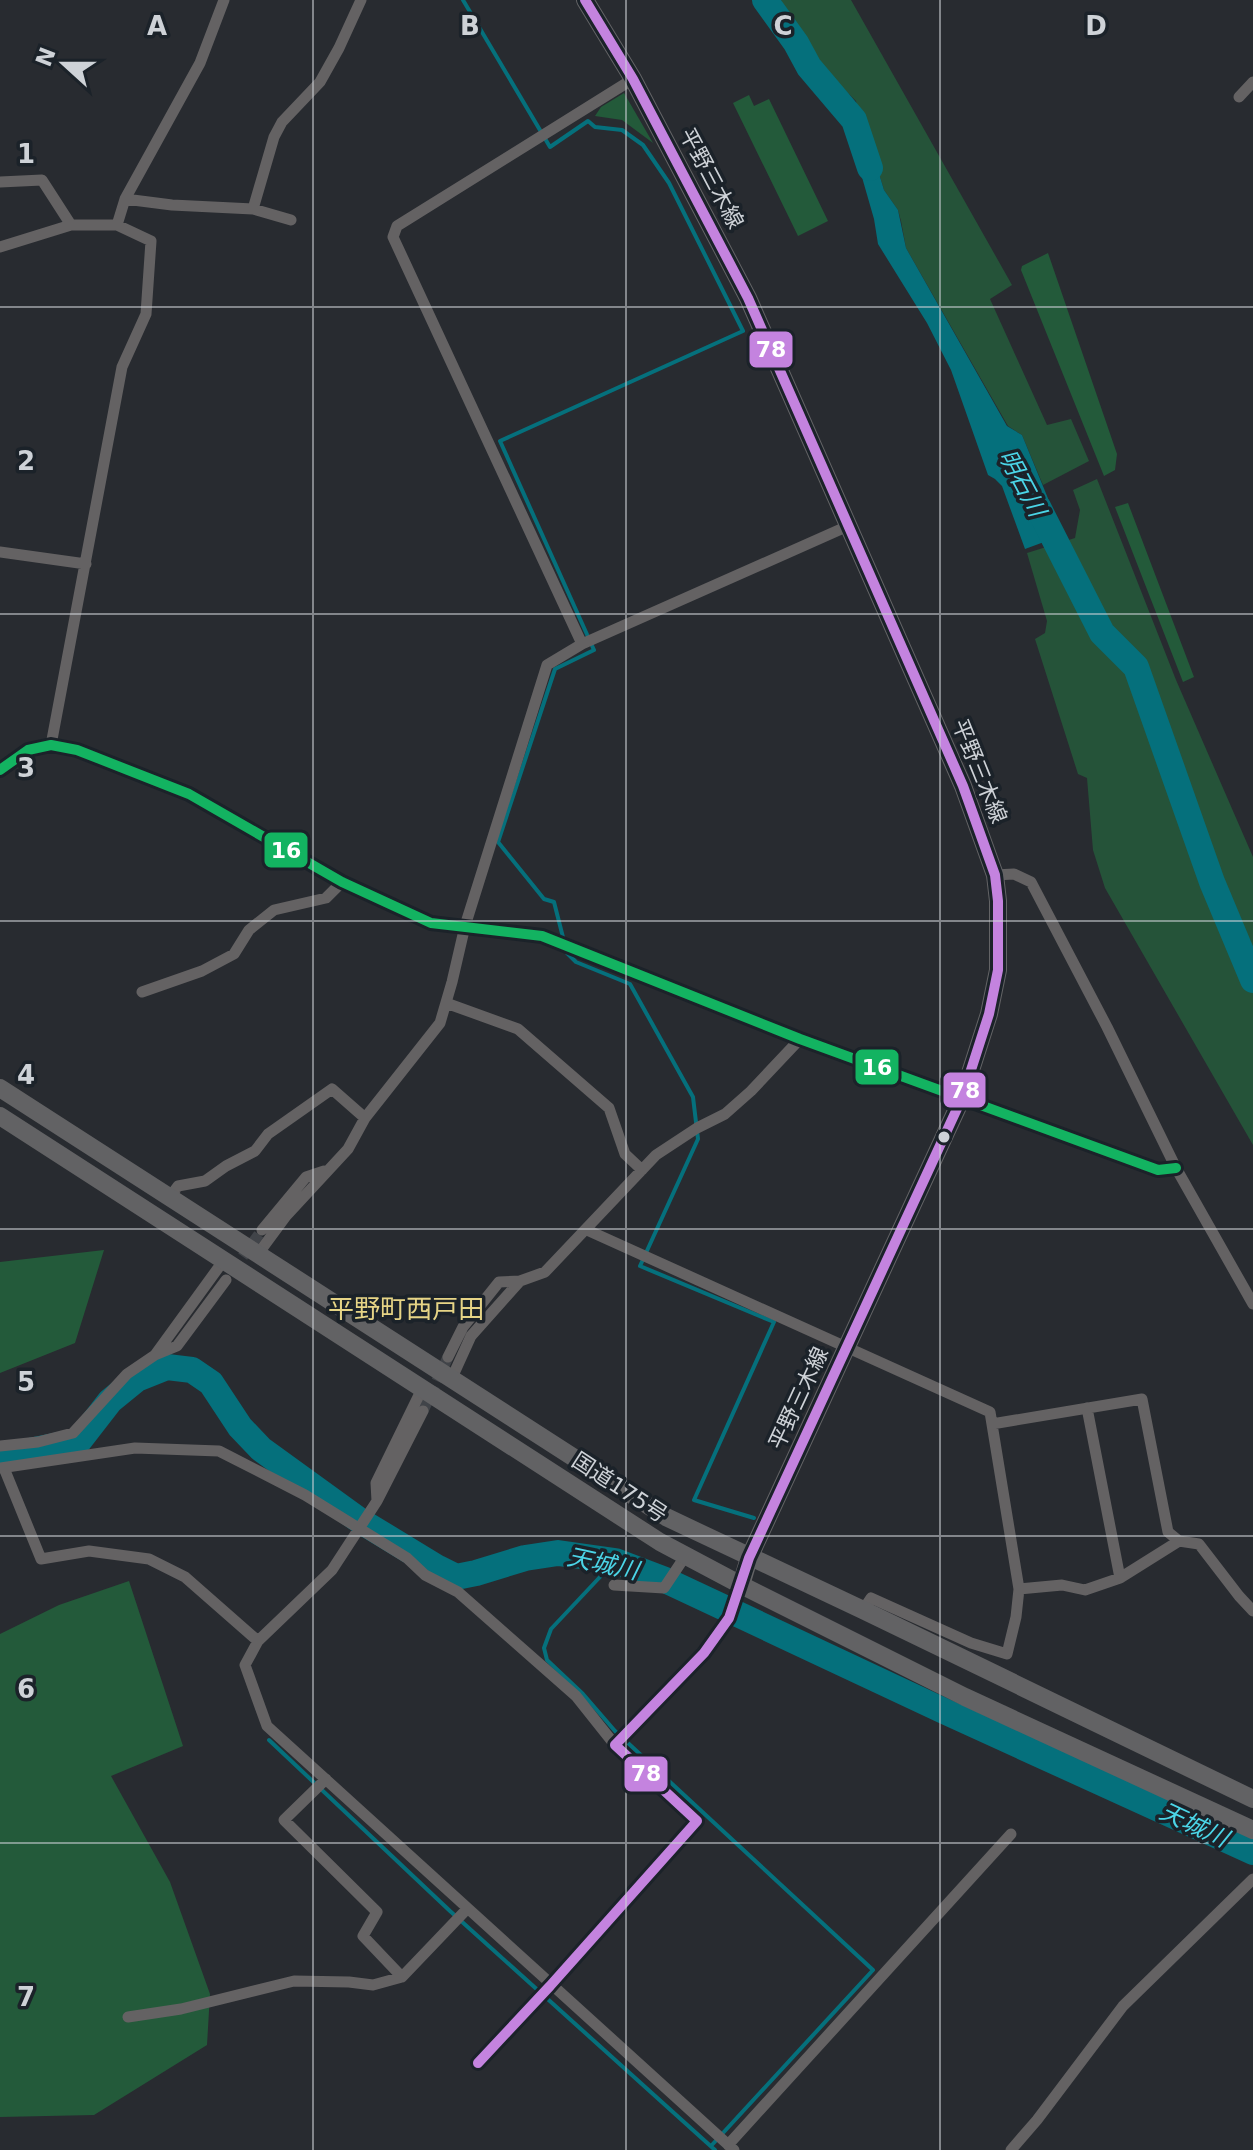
<svg xmlns="http://www.w3.org/2000/svg" width="1253" height="2150" viewBox="0 0 1253 2150" font-family="'DejaVu Sans','Noto Sans JP',sans-serif">
<style>
.green{fill:#255339}
.forest{fill:#235a3a}
.water{fill:#05707c}
.lines{fill:none;stroke-linecap:round;stroke-linejoin:round}
.stream{stroke:#05707c;stroke-width:4}
.river{stroke:#05707c;stroke-width:26}
.minor-tunnel{stroke:#414449;stroke-width:11;stroke-dasharray:11 5.5;stroke-linecap:butt}
.minor{stroke:#646263;stroke-width:11}
.primary{stroke:#646466;stroke-width:18}
.trunk{stroke:#626264;stroke-width:18}
.bus-1-casing{stroke:#1b2229;stroke-width:16}
.bus-2-casing{stroke:#1b2229;stroke-width:16}
.bus-1{stroke:#13b361;stroke-width:10}
.bus-2{stroke:#c483df;stroke-width:10}
.grid{fill:none;stroke:#ced2d7;stroke-width:2;stroke-opacity:0.55}
.bus-dot{fill:#ced2d7;stroke:#1b2229;stroke-width:3}
.labels{text-anchor:middle;stroke-width:7;stroke-linejoin:round;paint-order:stroke}
.street-label{font-size:22px;fill:#ced2d7;stroke:#1b2229}
.water-label{font-size:24px;font-style:italic;fill:#4bd5e7;stroke:#1b2229}
.quarter-label{font-size:26px;fill:#e6d486;stroke:#1b2229}
.grid-label{font-size:26px;text-anchor:middle;font-weight:bold;fill:#ced2d7;stroke:#1b2229;stroke-width:7;stroke-linejoin:round;paint-order:stroke}
.line-badge{stroke:#1b2229;stroke-width:3}
.badge-label{font-size:22px;text-anchor:middle;font-weight:bold;fill:#fff}
</style>
<rect width="100%" height="100%" fill="#282b30"/>
<path class="green" d="M781,0H851L1012,285L990,299L1047,425L1071,419L1089,461L1043,485L1022,435L1008,426L906,248L901,221L898,210L884,190L874,157L862,134L856,101L832,77L789,19Z
M1097,479L1176,680L1253,857V1145L1105,888L1093,850L1087,778L1078,774L1035,639L1045,633L1047,621L1027,553L1075,538L1080,510L1073,490Z"/>
<path class="forest" d="M624,93L653,143L622,120L595,116L601,107Z
M749,95L754,106L769,99L828,221L798,236L733,103Z
M1048,253L1117,454L1115,470L1104,476L1021,270L1022,266Z
M1128,503L1194,677L1183,682L1115,507Z
M104,1250L75,1343L0,1373V1262Z
M129,1581L183,1746L111,1776L170,1882L210,1994L207,2045L94,2115L0,2117V1634L59,1605Z"/>
<path class="water" d="M862,134L874,157L884,190L898,210L906,248L1007,426L1022,435L1063,535L1025,549L1002,486L995,479L988,475L951,370L927,323L878,244L874,219L851,139Z"/>
<g class="lines">
<path class="stream" d="M463,0L550,147L588,121L595,127L622,130L643,145L669,183L743,331L500,441L594,650L555,669L498,842L544,899L554,902L567,953L576,962L630,984L693,1097L698,1139L640,1266L774,1322L694,1500L754,1518
M615,1561L551,1629L544,1648L547,1660L583,1694L615,1731L873,1970L711,2146
M269,1740L450,1911L715,2150"/>
<path class="river" d="M765,0L796,43L809,67L854,120L870,168
M1038,507L1102,633L1136,667L1212,882L1253,980
M0,1457L79,1441L110,1401L137,1379L167,1367L192,1370L211,1383L240,1427L261,1449L359,1520L438,1568L456,1577L476,1573L525,1558L558,1553L615,1561L665,1580L944,1711L1253,1852"/>
<path class="minor-tunnel" d="M233,1270L262,1230
M423,1411L448,1357"/>
<path class="minor" d="M1239,97L1253,82
M0,182L42,180L71,225
M125,199L172,205L253,209L291,220
M253,209L274,137L282,122L320,82L339,48L361,0
M117,225L125,199L200,63L224,0
M0,247L71,225H117L151,241L146,314L122,367L51,745
M0,552L86,564
M582,644L393,237L397,226L633,79
M0,770L28,750L51,745L77,750L189,794L342,882L431,923L542,936L800,1039L1158,1170L1176,1168
M995,875L1014,874L1031,882L1107,1027L1176,1168L1253,1304
M142,992L202,971L234,954L249,930L274,910L326,898L342,882
M446,1003L518,1029L609,1108L625,1154L642,1170
M170,1197L178,1186L205,1181L226,1166L255,1151L268,1134L332,1089L365,1118
M262,1230L306,1177L324,1171
M587,1230L990,1412L1019,1589L1016,1617L1007,1654L971,1643L871,1598L863,1610
M258,1254L286,1216L348,1149L365,1118L440,1023L452,982L465,926L547,665L582,644L848,526
M155,1355L177,1346L226,1280
M448,1357L463,1327L499,1282L520,1281
M451,1380L471,1336L520,1281L545,1272L656,1155L697,1128L725,1114L751,1091L800,1039
M422,1389L376,1483L377,1501L332,1570L258,1641L245,1665L267,1726L734,2150
M1087,1408L1120,1578
M992,1424L1142,1399L1168,1532L1179,1541L1199,1544L1239,1596L1253,1611
M0,1446L38,1442L73,1433L127,1374L155,1355L224,1260
M0,1468L135,1448L219,1451L305,1495L407,1558L425,1575L458,1592L576,1696L615,1745
M4,1468L41,1559L89,1551L149,1559L185,1577L258,1641
M377,1501L423,1411
M614,1585L664,1588L686,1555
M1019,1589L1062,1585L1085,1590L1120,1578L1179,1541
M326,1779L284,1820L377,1912L363,1936L402,1977
M128,2017L181,2009L294,1981L349,1982L373,1985L402,1977L467,1909
M478,2063L550,1986L697,1821L615,1745L704,1653L729,1618L741,1585
M728,2145L1011,1834
M1011,2150L1037,2120L1123,2006L1253,1879"/>
<path class="primary" d="M585,0L633,79L748,298L963,786L995,875L998,901V970L989,1014L962,1098L749,1558L741,1585"/>
<path class="trunk" d="M0,1088L666,1517L863,1610L1253,1799
M0,1116L660,1542L741,1585L965,1697L1253,1830"/>
<g class="bus-1-casing">
<path id="bus-1" d="M0,770L28,750L51,745L77,750L189,794L342,882L431,923L542,936L800,1039L1158,1170L1176,1168"/>
</g>
<g class="bus-2-casing">
<path id="bus-2" d="M478,2063L550,1986L697,1821L615,1745L704,1653L729,1618L749,1558L962,1098L989,1014L998,970V901L995,875L963,786L748,298L633,79L585,0"/>
</g>
<use href="#bus-1" class="bus-1"/>
<use href="#bus-2" class="bus-2"/>
</g>
<path class="grid" d="M313,0V2150M626,0V2150M940,0V2150M0,307H1253M0,614H1253M0,921H1253M0,1229H1253M0,1536H1253M0,1843H1253"/>
<circle class="bus-dot" cx="944" cy="1137" r="7"/>
<g class="labels">
<g class="street-label">
<text transform="translate(712 178) rotate(62)" y="8">平野三木線</text>
<text transform="translate(980 771) rotate(68)" y="8">平野三木線</text>
<text transform="translate(798 1398) rotate(-65)" y="8">平野三木線</text>
<text transform="translate(620 1487) rotate(33)" y="8">国道175号</text>
</g>
<g class="water-label">
<text transform="translate(1022 483) rotate(62)" y="8">明石川</text>
<text transform="translate(603 1564) rotate(12)" y="8">天城川</text>
<text transform="translate(1194 1825) rotate(25)" y="8">天城川</text>
</g>
<g class="quarter-label">
<text x="406" y="1318">平野町西戸田</text>
</g>
</g>
<g class="grid-label">
<text x="157" y="35">A</text>
<text x="470" y="35">B</text>
<text x="783" y="35">C</text>
<text x="1096" y="35">D</text>
<text x="26" y="163">1</text>
<text x="26" y="470">2</text>
<text x="26" y="777">3</text>
<text x="26" y="1084">4</text>
<text x="26" y="1391">5</text>
<text x="26" y="1698">6</text>
<text x="26" y="2006">7</text>
</g>
<g class="line-badge">
<rect x="748" y="330" width="46" height="39" rx="8" fill="#c483df"/>
<rect x="263" y="831" width="46" height="38" rx="8" fill="#13b361"/>
<rect x="854" y="1048" width="46" height="38" rx="8" fill="#13b361"/>
<rect x="942" y="1071" width="45" height="38" rx="8" fill="#c483df"/>
<rect x="623" y="1755" width="46" height="38" rx="8" fill="#c483df"/>
</g>
<g class="badge-label">
<text x="771" y="357">78</text>
<text x="286" y="858">16</text>
<text x="877" y="1075">16</text>
<text x="965" y="1098">78</text>
<text x="646" y="1781">78</text>
</g>
<g transform="translate(64 64) rotate(291)" stroke="#1b2229" stroke-width="6" paint-order="stroke">
<path d="M0-6L14 30L0 20L-14 30Z" fill="#ced2d7"/>
<text y="-12" font-size="22" font-weight="bold" text-anchor="middle" fill="#ced2d7">N</text>
</g>
</svg>
